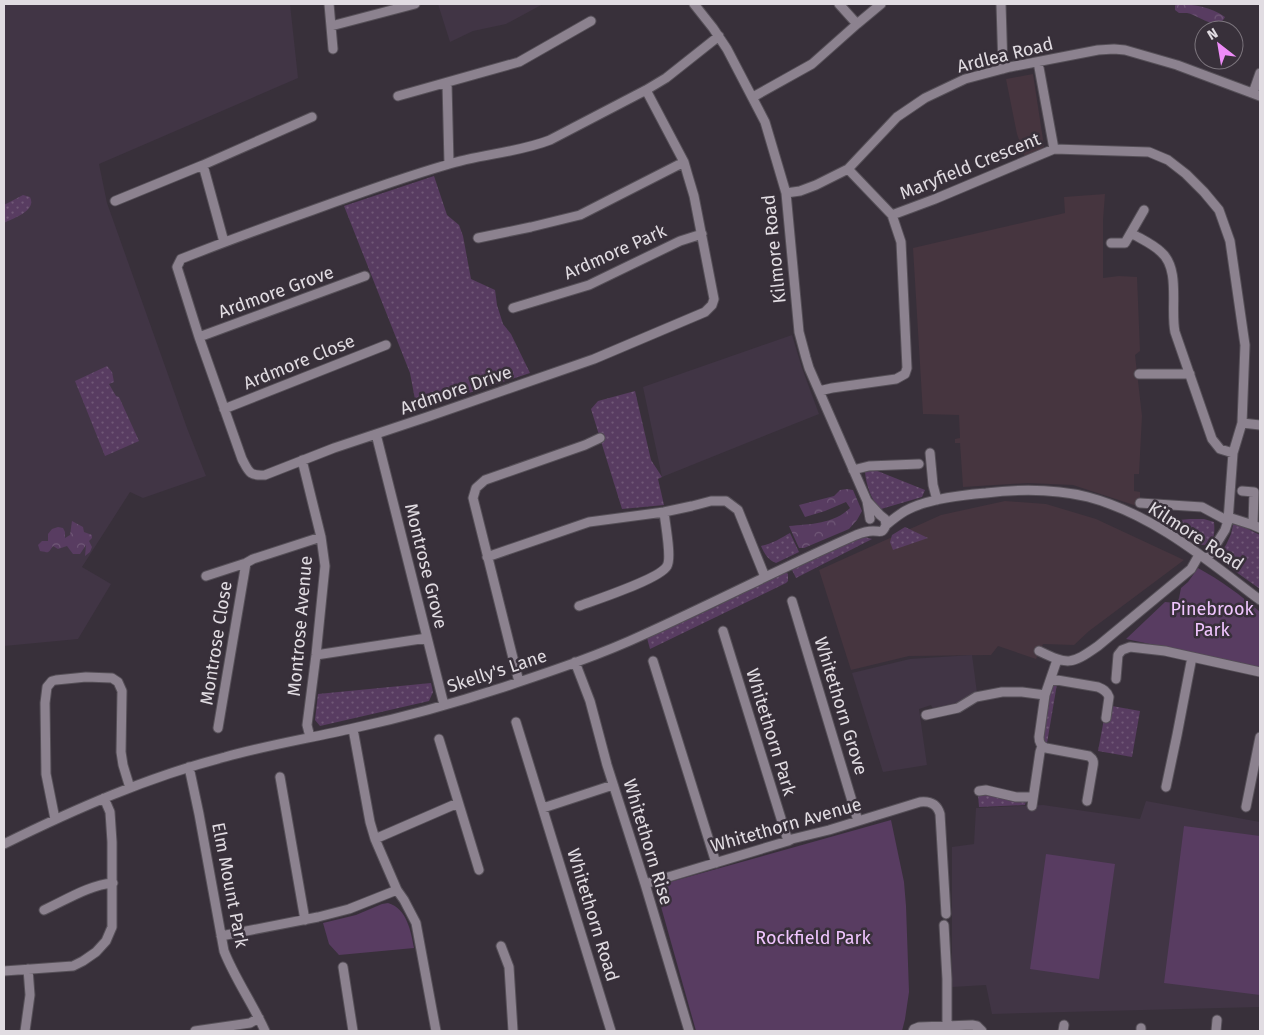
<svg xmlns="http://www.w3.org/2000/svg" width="1264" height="1035" viewBox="0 0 1264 1035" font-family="'Fira Sans',sans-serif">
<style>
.commercial{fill:#46353f}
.built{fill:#413545}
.grass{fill:url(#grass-dots)}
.forest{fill:url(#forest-crowns)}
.green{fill:#583c61}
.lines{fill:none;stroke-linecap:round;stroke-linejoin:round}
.minor-casing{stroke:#554f57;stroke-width:11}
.minor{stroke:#8c828f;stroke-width:9}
.labels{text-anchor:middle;stroke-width:5;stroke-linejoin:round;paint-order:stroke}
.street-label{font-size:18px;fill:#e1dce2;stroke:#38303a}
.park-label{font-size:18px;fill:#f0c5fe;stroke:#38303a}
</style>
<defs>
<pattern id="grass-dots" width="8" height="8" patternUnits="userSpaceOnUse" patternTransform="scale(1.25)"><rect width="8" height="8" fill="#583c61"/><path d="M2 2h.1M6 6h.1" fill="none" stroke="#705877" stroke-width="1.8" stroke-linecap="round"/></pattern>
<pattern id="forest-crowns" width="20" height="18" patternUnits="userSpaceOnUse" patternTransform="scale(1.25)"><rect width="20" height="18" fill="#583c61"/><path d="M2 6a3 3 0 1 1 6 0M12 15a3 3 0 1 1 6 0" fill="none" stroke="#705877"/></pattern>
</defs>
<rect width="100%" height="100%" fill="#38303a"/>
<path class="commercial" d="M1033,74L1044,146L1039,151L1025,157L1017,134L1006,79Z
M1105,194L1103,220V278L1119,276L1137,277L1140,351L1135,355L1142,416L1139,474H1134V491L1140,492V507L1073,485L1028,483L963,487L960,443H955V439L960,438L959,415L923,414L913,248L1065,213L1064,197Z
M1005,501L1046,504L1096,519L1184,560L1089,631L1074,645L1043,644L1036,659L998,646L991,655L909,656L851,670L819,570L941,515Z"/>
<path class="built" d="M4,4H290L298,78L99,164L107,203L187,428L206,476L143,498L130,492L82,567L111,584L78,639L4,646Z
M438,4H543L506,24L473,31L450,42Z
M792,335L802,368L819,414L662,477L643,387Z
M972,655L977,693L957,706L934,711L931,705L919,709L927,765L883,772L852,673L910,659Z
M1146,801L1260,822V1007L992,1014L986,985L952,987V847L974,844L976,808L1043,805L1140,819Z"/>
<path class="grass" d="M434,176L447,215L459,225L463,236L471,279L495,290L497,305L503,324L511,334L530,373L417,410L410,373L344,206Z
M23,195L30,197C37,211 13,218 4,223V205Z
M107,366L112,372L114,382L109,384L116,396L119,397L139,441L105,456L75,381Z
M635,391L651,460L662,477L658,479L664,505L622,509L591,409L598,401Z
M870,468L925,490L922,497L881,509C871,501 866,484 865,472Z
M1190,519H1204L1214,522C1215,532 1215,546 1201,545L1167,521Z
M1238,524L1260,535V589L1222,562L1220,556V553L1226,545L1231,534L1233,525Z
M905,527L928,538L893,550L890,542L892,535Z
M790,533L799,552L776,563C768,560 764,553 761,546C772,544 781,538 790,533Z
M865,537L872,539L796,578L792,570L855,539Z
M786,572L788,574V581L786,583L650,649L647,638L709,610Z
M431,683L433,692L429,701L320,726L315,720L318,694Z
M1057,684L1047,743L1044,742V735L1051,689L1053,685Z
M1112,706L1140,711L1132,757L1098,751L1104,719L1109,720Z
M987,794L1026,801L1025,805L979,807L978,795Z"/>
<path class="forest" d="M1176,4C1194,4 1211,7 1225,17C1217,33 1199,15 1187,13C1184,13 1181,13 1179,13L1175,10V6Z
M847,489L853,490L862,511L857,520L849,529L804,548H799L789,526C810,524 834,524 850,508L846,502L825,511L805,517L799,505L834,496L840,490Z
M72,521L83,527L84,532L92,535V538L89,541L92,547L90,552L85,556L86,545L80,554H73L67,546L58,549L53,546C47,555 49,552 40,551L38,545L42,541H48V534L52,529L58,527L63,528L65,532V538L70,535Z"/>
<path class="green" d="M1198,568C1220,580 1241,595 1260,612V667L1126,639L1165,602L1177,603L1179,598L1181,588L1188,582Z
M891,820L904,882L906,906L909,992L905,1019L902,1031H696L658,896L660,887L670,882Z
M1184,826L1260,836V995L1164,983Z
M1046,854L1115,864L1099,979L1030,969Z
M388,903C407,908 411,932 414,948L339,955L329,944L323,923L356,915L382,904Z"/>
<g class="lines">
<g class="minor-casing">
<path id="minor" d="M329,4L333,49
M694,4L713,28L727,49L765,122L786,193L799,332L806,358L809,368L867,501L870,519
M839,4L857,24
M1001,4L1003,69
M331,26L415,4
M1038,62L1054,149
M447,83L449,164
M646,90L684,162L688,176L694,196L714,299L712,305L705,312L594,359L427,417L334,448L265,475C249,476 249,472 242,459L199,337L177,267L181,259C224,242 268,226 313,210C357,194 401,178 446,165C480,154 517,153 550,140L646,90L666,78L719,36
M1253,93L1260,73
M398,96L519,62L591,21
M753,97L812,64L857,24L881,4
M203,165L224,242
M786,193L800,191L816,185L848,169L897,117L925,98L965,79L1010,67L1098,50L1114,49L1125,50L1177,65L1260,96
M115,201L203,165L312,117
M892,215L935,199L1054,149L1149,152L1168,160L1186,174L1204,192L1219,210L1230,241L1245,345L1242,423L1233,453L1228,521L1225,530L1207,559
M1131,233C1141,239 1153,244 1161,252C1181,269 1170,309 1175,332L1212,439L1220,449L1233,453
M478,238L531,227L580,215L684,162
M1111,243H1125L1144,210
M513,308L589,285L680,241L702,234
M199,337L365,276
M1139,374H1190
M819,391L832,388L896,379L905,374L907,368L901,242L892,215L848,169
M224,409L386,345
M1242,423L1260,425
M376,434L444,705
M930,453L933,485L937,500
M302,460L321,537L325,566L316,655L307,725L310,737
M853,470L869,466L919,464
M1242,491L1254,492L1253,525
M867,501L880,515L885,519L886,525
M1140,503L1202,507L1228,521
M1228,517L1253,525L1260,528
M487,557L589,522L664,512L692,506L711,501H726L738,510L765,577
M206,576L246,563L253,559L321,537
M792,601L858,821
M579,606C595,600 660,579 667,566C672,558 665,523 664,512
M723,631L788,841
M1039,651C1068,665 1071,665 1098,646L1191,569L1199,555
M316,655L427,638
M1057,660L1045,695L1039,737C1039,743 1041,746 1046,748L1089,756C1093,759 1094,761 1093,766L1087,801
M653,661L716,863
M575,662L590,701L607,765L645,884L689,1031
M1051,679L1098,687C1103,689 1107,691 1109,697L1106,718
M1116,679L1118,655L1122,650L1130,647L1165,651L1192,657L1260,672
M519,682L473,498L476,488L485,480L585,445L600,438
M926,715L958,708L976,697L1002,692H1022L1045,695
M516,722L611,1031
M218,728L246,563
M353,729L370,822L375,839L397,890L404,900L416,923L436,1031
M439,739L479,870
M189,767L199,814L224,951C235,979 253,1004 265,1031
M280,777L305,920
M1166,787L1177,735L1192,657
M979,791L986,790L1016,797H1033
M1032,806L1040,752L1042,746
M1246,807L1260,737
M543,808L613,785
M55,819L46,774L45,703L47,687L52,681L56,680L86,677L112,678L118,682L122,691L121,752L123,765L130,788
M375,839L458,803
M4,844C75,809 148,777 225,757C267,745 311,738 354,728C405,717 455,703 504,687C552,671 600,655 645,634C716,602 785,566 856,535C861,533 868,531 873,531C881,531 882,534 886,525C892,520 898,515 905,511C926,499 961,495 986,493C1019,489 1055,489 1088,497C1153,514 1207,560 1260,600
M645,884L788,841L792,839L829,830L920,802C930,801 937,804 940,814L946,914
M44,910C66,900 89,885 113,883
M944,925L947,979V1026
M221,936L318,917L349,909L397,890
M501,946L509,967L513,1031
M343,967L353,1031
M4,971L73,966L83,961L96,952L106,941L112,927V842L110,812L104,798
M25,1031L30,995L28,969
M195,1031L250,1023L259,1018
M913,1031L914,1029L919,1027L972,1025L977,1026L982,1031
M1063,1031L1064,1025
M1141,1031V1028
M1216,1031L1217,1020"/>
</g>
<use href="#minor" class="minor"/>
</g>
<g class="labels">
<g class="street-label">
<text transform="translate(1005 55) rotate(-14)" y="6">Ardlea Road</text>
<text transform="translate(970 166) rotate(-22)" y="6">Maryfield Crescent</text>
<text transform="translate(774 249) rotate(-96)" y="6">Kilmore Road</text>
<text transform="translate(615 252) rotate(-24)" y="6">Ardmore Park</text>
<text transform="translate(276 292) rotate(-20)" y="6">Ardmore Grove</text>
<text transform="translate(299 362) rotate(-22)" y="6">Ardmore Close</text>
<text transform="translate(456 390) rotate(-19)" y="6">Ardmore Drive</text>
<text transform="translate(1196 536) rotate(33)" y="6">Kilmore Road</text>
<text transform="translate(426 566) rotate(76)" y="6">Montrose Grove</text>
<text transform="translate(300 626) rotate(-85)" y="6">Montrose Avenue</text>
<text transform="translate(216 643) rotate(-81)" y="6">Montrose Close</text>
<text transform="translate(497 671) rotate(-18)" y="6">Skelly's Lane</text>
<text transform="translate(841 706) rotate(73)" y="6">Whitethorn Grove</text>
<text transform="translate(771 732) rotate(73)" y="6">Whitethorn Park</text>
<text transform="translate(786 825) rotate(-16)" y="6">Whitethorn Avenue</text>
<text transform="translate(648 842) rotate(73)" y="6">Whitethorn Rise</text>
<text transform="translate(230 885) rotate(79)" y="6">Elm Mount Park</text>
<text transform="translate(593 915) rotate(73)" y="6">Whitethorn Road</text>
</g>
<g class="park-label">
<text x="1212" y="615">Pinebrook<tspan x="1212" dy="21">Park</tspan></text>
<text x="813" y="944">Rockfield Park</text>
</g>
</g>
<rect width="1264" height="1035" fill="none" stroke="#e1dce2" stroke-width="10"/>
<g transform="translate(1219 45) rotate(329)"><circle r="24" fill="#38303a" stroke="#7c757d"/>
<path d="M0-4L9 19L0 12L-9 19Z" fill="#ee8cf8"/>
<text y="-8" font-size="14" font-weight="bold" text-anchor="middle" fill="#e1dce2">N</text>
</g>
</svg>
